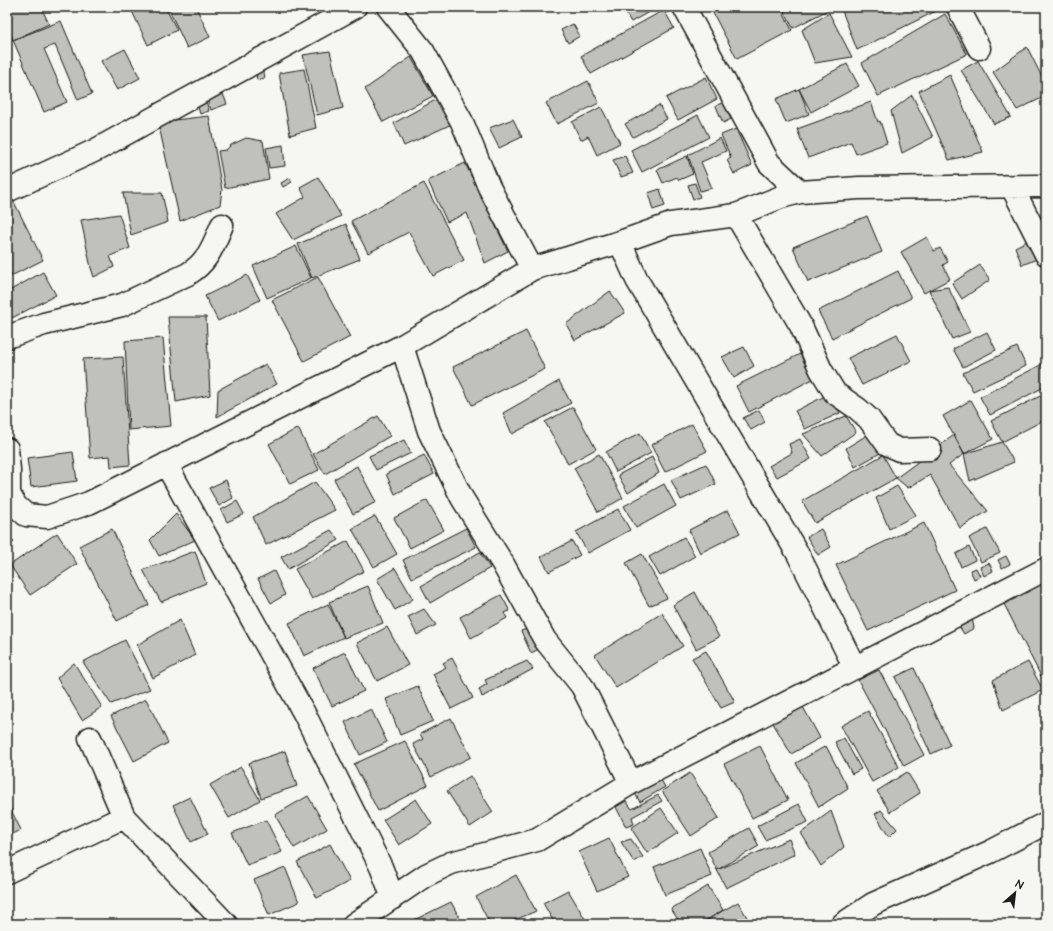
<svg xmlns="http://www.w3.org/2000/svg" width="1053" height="931" viewBox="0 0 1053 931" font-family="'Architects Daughter',sans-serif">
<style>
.building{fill:#c0c0bd;stroke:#1c1c1c}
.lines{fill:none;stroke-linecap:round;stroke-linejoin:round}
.minor-casing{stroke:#1c1c1c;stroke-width:25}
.minor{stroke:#f6f6f2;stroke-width:22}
</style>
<rect width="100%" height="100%" fill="#f6f6f2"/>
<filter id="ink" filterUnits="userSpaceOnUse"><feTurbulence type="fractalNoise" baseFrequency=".025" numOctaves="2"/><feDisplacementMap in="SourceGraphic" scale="8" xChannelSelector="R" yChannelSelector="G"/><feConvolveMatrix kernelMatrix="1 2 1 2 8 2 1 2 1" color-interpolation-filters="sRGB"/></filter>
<g filter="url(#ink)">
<path class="building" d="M7,7H41L49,24L13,40L7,25Z
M130,7H165L177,30L148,45Z
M176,7H196L210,37L187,48L169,10Z
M622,7H658L631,22Z
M724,7H780L792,30L737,59L713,13Z
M782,7H829L830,9L793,28Z
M843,7H934L936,11L857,50L841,8Z
M664,10L674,28L591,74L581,56Z
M829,13L852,57L815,63L802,30Z
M945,14L967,54L878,96L862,63Z
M61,21L92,94L78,100L55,45L44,49L67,102L44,112L13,40Z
M573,24L580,36L568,43L561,30Z
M1027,47L1046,85V96L1017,110L993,72Z
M125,49L140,78L117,90L101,61Z
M330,51L343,108L317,115L303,55Z
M411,57L433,96L383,122L365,89Z
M978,61L1011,117L994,124L961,70Z
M847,64L859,86L811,112L799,89Z
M263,67L265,78L257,80L255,68Z
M304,69L316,128L290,135L279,73Z
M950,75L983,152L949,160L919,91Z
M706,77L717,99L678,120L666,98Z
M588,81L599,103L557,124L546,103Z
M221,89L227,104L211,110L206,95Z
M799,89L809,114L786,123L776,99Z
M912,95L933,137L902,153L891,111Z
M205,97L209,111L200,114L196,100Z
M439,98L454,123L404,146L394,123Z
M723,102L731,119L723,123L716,106Z
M871,102L878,122L880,121L887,143L856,154L851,142L808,158L797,129Z
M659,105L667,119L633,137L625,124Z
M601,107L620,143L597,155L588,136L581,140L572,122Z
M698,115L709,137L642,172L631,150Z
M209,116L222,190L220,205L180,221L158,122Z
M513,119L522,137L499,148L489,128Z
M736,129L752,165L734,174L727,160L731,158L721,135Z
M246,138L263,141L269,179L225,188L218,151L226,150L231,145Z
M720,138L726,151L701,162L712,188L700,191L688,155Z
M283,145L285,166L269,168L266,148Z
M625,156L633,173L621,177L613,160Z
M687,156L693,174L679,180L677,177L663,183L657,170Z
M465,163L508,251L485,263L467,213L447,222L428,181Z
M318,177L341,216L293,240L276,214L305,197L300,187Z
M290,178L292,182L283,187L281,183Z
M424,183L464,260L433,276L409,232L368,253L351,221Z
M695,183L700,197L693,199L688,185Z
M660,189L665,206L653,210L648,193Z
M123,193H162L168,222L131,235Z
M12,198L43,260L7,278V201Z
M119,214L130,248L110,256L114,267L94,277L91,268L81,220Z
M867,216L882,252L808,282L793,247Z
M346,224L360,259L312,278L298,244Z
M927,237L934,251L940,248L948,262L943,265L950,279L924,293L901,252Z
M1027,241L1037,259L1022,265L1015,247Z
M296,246L311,278L267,298L253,266Z
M980,265L990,280L962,299L952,283Z
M898,271L911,298L832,338L818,311Z
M43,272L56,295L12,318L7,308V292Z
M247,275L260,300L218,321L205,296Z
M318,277L350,337L304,361L272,300Z
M948,287L970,332L952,339L929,290Z
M610,291L625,313L575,340L566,324Z
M168,317H206L210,395L176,402Z
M526,331L545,369L472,405L453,367Z
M987,332L996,350L963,367L953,349Z
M897,334L911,361L862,385L848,358Z
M163,338L171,426L129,430L125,341Z
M744,347L754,366L734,378L722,357Z
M1017,347L1026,366L973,391L963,373Z
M800,354L813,379L749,412L736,386Z
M123,357L130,465L111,467L110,456L90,458L83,359Z
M1046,362V386L990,415L980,397Z
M266,364L277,384L217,417L218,390Z
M559,381L571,403L512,434L503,413Z
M1046,393V419L1002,442L991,421Z
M829,394L840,413L805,429L795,411Z
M971,400L993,439L964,454L943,416Z
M573,407L596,449L568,464L545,422Z
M759,410L765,422L751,430L743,418Z
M378,416L390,436L325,474L313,454Z
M846,416L856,432L822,456L803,434Z
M692,424L707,451L665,472L651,445Z
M298,428L319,470L290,484L269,444Z
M872,432L884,451L855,467L846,448Z
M640,433L651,453L616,472L606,452Z
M954,435L964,454L949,465L988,511L960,528L930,475L908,488L896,478Z
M800,439L811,459L777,477L769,466L792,453L789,444Z
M404,440L411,453L376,470L369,456Z
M1002,442L1014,462L970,481L964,454Z
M73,452L77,481L31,487L27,458Z
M599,454L623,498L598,512L574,468Z
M424,455L434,474L395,494L386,474Z
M883,455L896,478L815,523L802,501Z
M652,457L659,473L628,493L618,475Z
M706,464L716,484L681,500L671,480Z
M357,466L376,502L353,514L334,479Z
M226,480L233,498L219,506L209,488Z
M315,482L335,510L266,545L253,517Z
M664,484L676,506L636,528L624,506Z
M897,486L916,515L889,529L876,498Z
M427,500L444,530L410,548L394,518Z
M237,501L244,514L227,522L221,510Z
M618,509L630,530L588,553L576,532Z
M728,510L740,533L700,553L689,530Z
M176,514L195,540L159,556L150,540Z
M375,516L397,554L374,567L352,529Z
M924,523L955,590L868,631L836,565Z
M466,528L476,547L412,578L403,560Z
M112,529L149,605L117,621L79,546Z
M821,529L831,547L818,555L807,537Z
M987,529L1000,553L981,562L969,538Z
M331,530L339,540L288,569L281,557Z
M7,532L14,542L7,547Z
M57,533L77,564L30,595L10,565Z
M684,537L695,556L660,576L649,557Z
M348,541L364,571L312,599L295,569Z
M572,541L580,555L549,572L541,557Z
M969,547L975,560L961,567L956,554Z
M195,551L206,583L161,602L143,570Z
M480,552L490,568L430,603L421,586Z
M642,554L667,598L649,606L626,563Z
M1006,556L1010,564L1002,568L998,560Z
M989,563L993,571L984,576L980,567Z
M395,568L413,599L395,610L377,579Z
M976,568L980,576L974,579L970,570Z
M274,571L285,595L271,603L258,579Z
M1046,581V686L1003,602Z
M368,586L383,623L344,638L329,602Z
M695,592L719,637L696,649L673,605Z
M501,595L510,611L504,613L507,618L471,638L460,617Z
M328,604L344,637L304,656L289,623Z
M424,609L436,625L417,635L408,617Z
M662,613L683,646L616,688L595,655Z
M972,618L974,628L964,634L957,623Z
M180,620L195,655L153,678L137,645Z
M387,627L408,665L377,681L357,643Z
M533,627L543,647L531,653L521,631Z
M125,640L150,689L111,704L83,662Z
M706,651L735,702L721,708L692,658Z
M345,652L364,691L332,706L313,668Z
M452,658L473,698L451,709L433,674L446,667L443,663Z
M527,661L533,669L482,697L479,689L487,684L485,680Z
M1028,662L1043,690L1003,710L993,680Z
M74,663L102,707L82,720L57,678Z
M914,668L950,745L931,754L895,677Z
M879,670L924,755L904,766L858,680Z
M418,686L433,721L400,735L386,699Z
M146,699L168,743L134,761L111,716Z
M803,707L820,738L791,754L773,723Z
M371,709L387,742L360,755L345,722Z
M868,711L899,767L872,782L841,726Z
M451,718L471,757L431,777L413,744L423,739L420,734Z
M844,738L861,769L852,774L835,742Z
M405,741L428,785L378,811L354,764Z
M760,746L788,800L752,818L724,764Z
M826,746L848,788L819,807L796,763Z
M285,751L297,786L261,798L249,763Z
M241,767L260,800L229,818L210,785Z
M907,772L920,793L890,812L877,791Z
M690,773L719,818L691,836L662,791Z
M470,776L493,812L470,827L447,791Z
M661,780L665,787L640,802L634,792Z
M658,795L662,801L632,817L634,824L626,827L616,807L626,801L632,809Z
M308,796L327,829L294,848L275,815Z
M190,797L208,834L191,842L173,805Z
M416,799L432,824L399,845L383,820Z
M7,802L21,830L7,837Z
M799,804L808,822L765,840L757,826Z
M661,808L678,833L647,853L631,828Z
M881,810L897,829L889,837L875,814Z
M831,811L844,847L821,866L801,833Z
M266,820L282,852L247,865L232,833Z
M749,828L759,846L717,870L708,852Z
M609,838L628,877L597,891L579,852Z
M631,839L643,857L634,862L621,842Z
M789,839L795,854L726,888L717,870Z
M330,844L350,881L317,898L297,862Z
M700,848L712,876L665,895L654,867Z
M285,867L299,902L269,915L254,880Z
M516,875L536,911L506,924H490L476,897Z
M708,886L723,910L701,924H681L671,909Z
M568,890L588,924H555L543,903Z
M451,902L463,924H406Z
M738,902L751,924H707L705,921Z"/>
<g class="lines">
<g class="minor-casing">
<path id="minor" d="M388,7L423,51L462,122L489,187L532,269
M684,7L769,163L800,192
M958,7L979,48
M1012,187L1046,254
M7,191L96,150L355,7
M736,215L801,326L821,370L835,393L858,409L869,419L887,444L899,450L930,449
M620,242L637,280L798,554L855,668
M7,337L44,324L122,305L188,274C208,262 213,246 222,225
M402,346L429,431L462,498L503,564L545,640L582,686L631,783
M7,449L9,470V494L16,506L26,515L47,517L89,503L402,346L532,269L620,242L671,224L736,215L781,197L800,192L859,188L1046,186
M166,464L304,713L381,867L393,898
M90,738L124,817L226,924
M7,872L124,817
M354,924L426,875L451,863L537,840L631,783L1046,569
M843,924L873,904L990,852L1046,823"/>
</g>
<use href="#minor" class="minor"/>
</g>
</g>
<rect width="1053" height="931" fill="none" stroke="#f6f6f2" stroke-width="24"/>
<rect x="12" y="12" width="1029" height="907" fill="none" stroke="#1c1c1c" stroke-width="1.5" filter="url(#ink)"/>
<g transform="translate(1015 893) rotate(28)" stroke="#f6f6f2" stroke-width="3" paint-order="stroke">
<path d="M0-3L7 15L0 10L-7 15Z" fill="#1c1c1c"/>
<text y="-6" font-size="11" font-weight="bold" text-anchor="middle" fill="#1c1c1c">N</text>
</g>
</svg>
